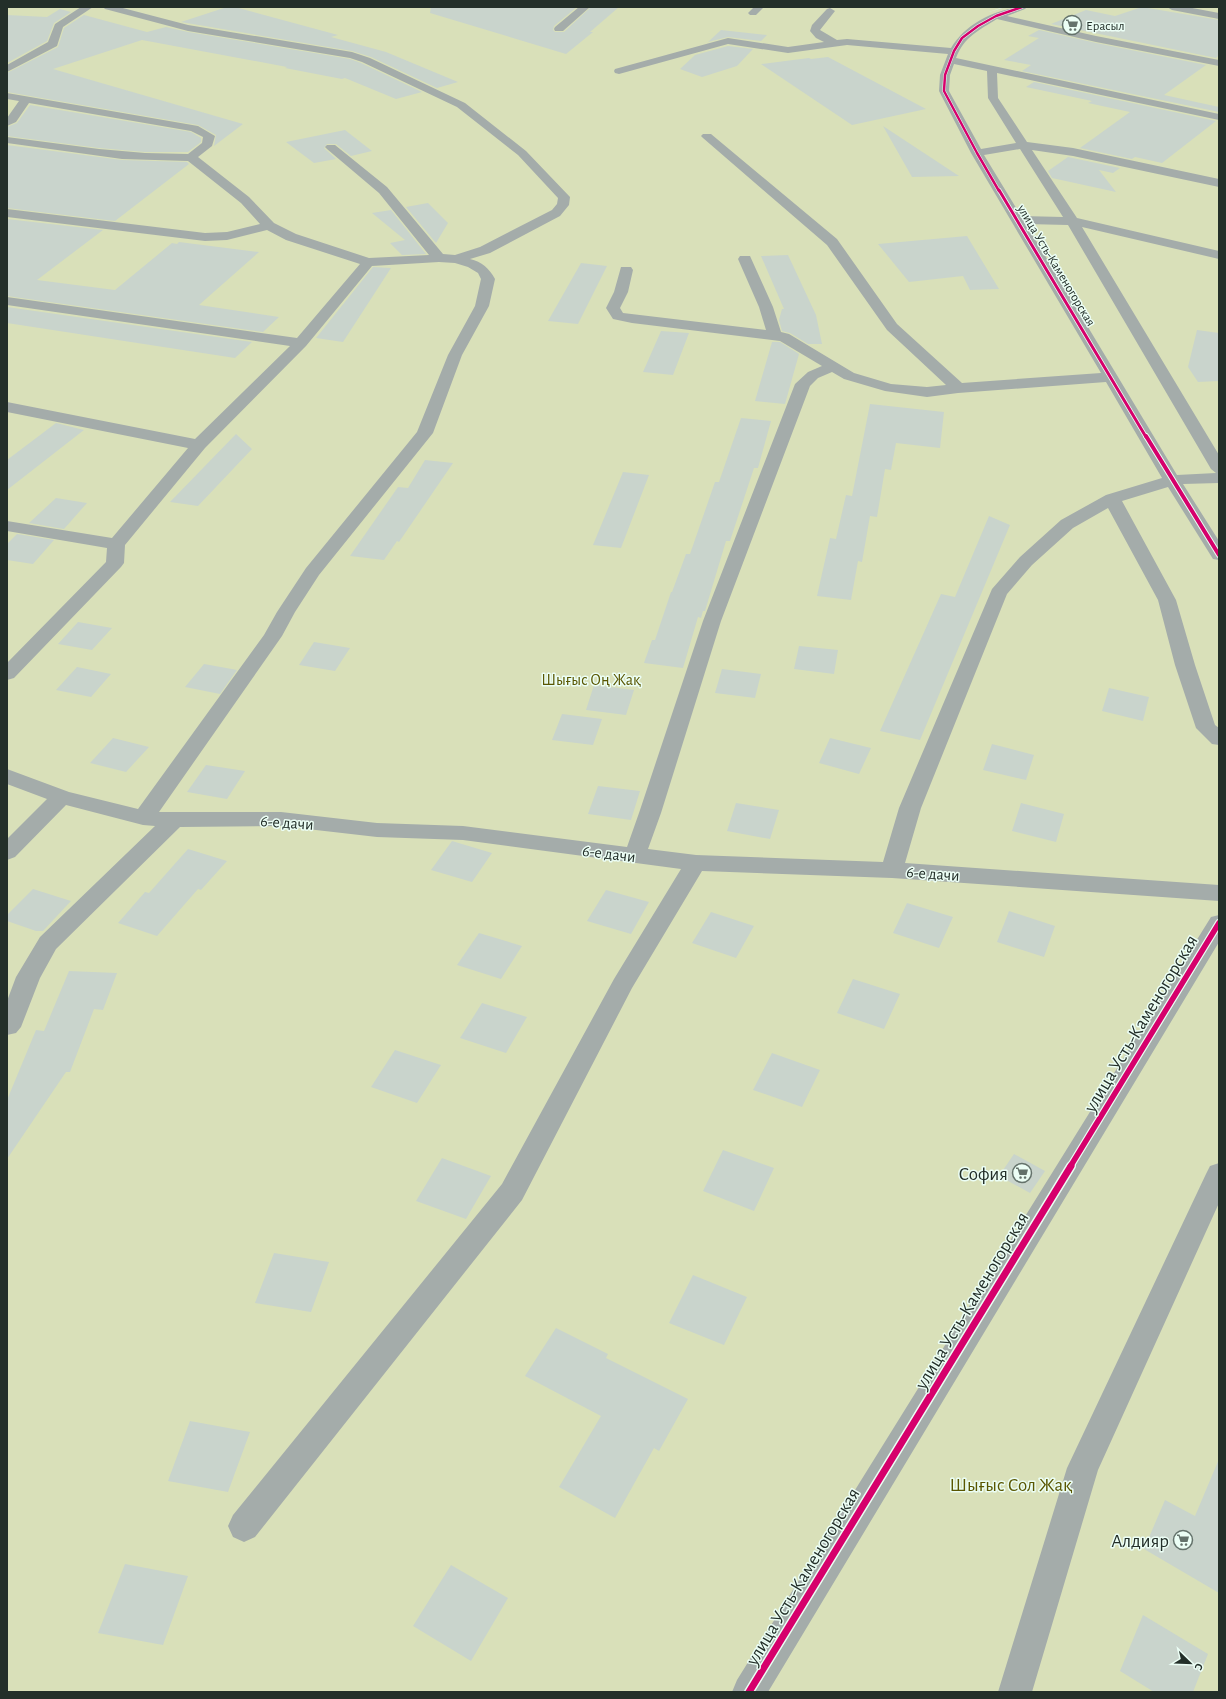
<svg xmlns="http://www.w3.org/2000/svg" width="1226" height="1699" viewBox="0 0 1226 1699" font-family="'Alegreya Sans',sans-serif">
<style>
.green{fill:#d9e0b9}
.building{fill:#c9d4cc}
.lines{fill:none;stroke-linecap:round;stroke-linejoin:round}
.minor{fill:#a4acaa;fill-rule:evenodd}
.cycleway-far4-casing{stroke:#ecfef5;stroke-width:3.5}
.cycleway-far3-casing{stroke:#ecfef5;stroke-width:4.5}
.cycleway-far2-casing{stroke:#ecfef5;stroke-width:6}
.cycleway-far1-casing{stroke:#ecfef5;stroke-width:8}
.cycleway-casing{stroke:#ecfef5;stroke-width:10}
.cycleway-far4{stroke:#d6006c;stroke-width:2.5}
.cycleway-far3{stroke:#d6006c;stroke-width:3}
.cycleway-far2{stroke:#d6006c;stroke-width:4}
.cycleway-far1{stroke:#d6006c;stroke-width:5.5}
.cycleway{stroke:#d6006c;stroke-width:7}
.labels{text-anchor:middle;stroke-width:3;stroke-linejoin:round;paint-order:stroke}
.far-poi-label{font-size:13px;fill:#232f29;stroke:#ecfef5;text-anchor:start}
.far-street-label{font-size:13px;fill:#232f29;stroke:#ecfef5}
.park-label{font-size:16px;fill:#595600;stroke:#ecfef5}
.street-label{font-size:16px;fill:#232f29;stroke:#ecfef5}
.near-street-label{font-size:19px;fill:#232f29;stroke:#ecfef5}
.near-poi-label{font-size:19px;fill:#232f29;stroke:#ecfef5;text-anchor:end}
.near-park-label{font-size:19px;fill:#595600;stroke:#ecfef5}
</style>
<rect width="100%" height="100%" fill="#dcede5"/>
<path class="green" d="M7,7H1003L989,12L1006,7H1219V1692H7Z"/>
<path class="building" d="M227,7H235L338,35L331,37L386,52L458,82L437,88L371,57L352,51L181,22Z
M431,7H577L554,26L553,30L555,32H564L591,7H619L590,32H593L566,54L430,13Z
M1142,7L1219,20V55L1216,58L1051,24L1086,10L1115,16Z
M60,9L71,12L54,23L47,41L7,63V15L47,17Z
M84,15L147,32L166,27L188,32L350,59L361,63L422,92L396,99L345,78L342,79L285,68L287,67L142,40L53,69L243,124L214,146L216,135L198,125L7,92V73L58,47L64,28Z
M721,30L767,35L761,41L728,37L708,42Z
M1039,30L1096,43L1206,65L1164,95L1219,107V112L1022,71L1031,65L1004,60L1039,38L1028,36Z
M728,46L753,49L737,66L702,77L680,69L695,55Z
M828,57L926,109L852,125L761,64L809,58L811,59Z
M1034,82L1216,121L1162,163L1135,157L1132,159L1080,148L1130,112L1088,103L1092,101L1026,87Z
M30,105L191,132L201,138V142L188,152H145L99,148L7,136V127L17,123Z
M883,126L959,176L912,177Z
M345,130L372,151L351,156L336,144H327L324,148L336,159L314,163L286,142Z
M7,145L122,160L187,162L189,164L115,221L7,208Z
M1068,157L1120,168L1113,173L1099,170L1116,192L1052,178L1048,171Z
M428,203L448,223L436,243L406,207Z
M391,210L426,254L402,255L390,243L405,240L372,213Z
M7,219L103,230L37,280L115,290L172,243L177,244L179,242L259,252L199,305L279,317L263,332L7,296Z
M967,236L999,289L970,290L963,276L909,282L878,244Z
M788,255L816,315L822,344H808L790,333L782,331L779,320L782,309H784L761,256Z
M581,263L607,266L578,324L548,321Z
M373,267L391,268L343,342L316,338Z
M7,307L252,342L235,358L7,323Z
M1197,330L1219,333V381L1198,382L1188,367Z
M661,331L689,333L673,375L643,372Z
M772,342H780L799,354L785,404L755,401Z
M870,404L944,412L940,448L896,443L891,470L885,469L877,517L870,516L862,562L858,561L851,600L817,596L830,538L836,539L846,495L852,496Z
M741,418L771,421L758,468H754L730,541H726L705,611H703L701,618L698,617L683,668L644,663L652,640H655L671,592H672L686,554H690L715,482H719Z
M56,423L84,430L7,490V460Z
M236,434L252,449L198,506L170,502Z
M425,460L453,463L399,542L397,541L384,560L350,556L398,487L408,488Z
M623,472L649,475L621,548L593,545Z
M56,498L87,503L64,529L29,523Z
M989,516L1010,525L920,740L880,731L941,594L955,597Z
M17,534L54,540L33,564L7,560V544Z
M78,622L112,628L92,650L58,644Z
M314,642L350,648L335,671L299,665Z
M799,646L838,650L834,674L794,669Z
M204,664L237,670L220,694L185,687Z
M77,667L111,674L91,697L56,690Z
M722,669L761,674L755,698L715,693Z
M594,685L634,690L626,715L586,710Z
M1109,688L1149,697L1143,721L1102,711Z
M562,714L602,719L593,745L552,740Z
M113,738L149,747L126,772L90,763Z
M830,738L871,748L859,774L819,763Z
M992,744L1034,755L1026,780L983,770Z
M206,765L245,771L227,799L187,792Z
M598,786L640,791L631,820L588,814Z
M736,803L779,810L770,839L727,831Z
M1021,803L1064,814L1056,842L1012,831Z
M452,841L492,853L472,882L431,870Z
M188,849L227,861L201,890L198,889L157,936L118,923L145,892L149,893Z
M33,889L71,901L43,931H36L7,921V915Z
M606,890L649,902L631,934L587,921Z
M907,903L953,917L939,948L893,933Z
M1009,911L1055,926L1044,957L997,942Z
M711,912L754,926L736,958L692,943Z
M479,933L522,946L501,979L457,965Z
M69,971L117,973L103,1010L94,1009L70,1072H66L7,1159V1100L36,1030L44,1031Z
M853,979L900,994L884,1029L837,1013Z
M482,1003L527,1017L506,1053L460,1038Z
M395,1050L441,1065L417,1103L371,1087Z
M772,1053L820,1070L802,1107L753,1090Z
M723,1150L774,1168L754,1211L703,1191Z
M1014,1154L1045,1171L1030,1193L999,1176Z
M442,1158L491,1176L466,1219L416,1201Z
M274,1253L329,1262L311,1312L255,1303Z
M693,1275L747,1297L724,1345L669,1323Z
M556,1328L608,1354L606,1358L688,1399L659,1451L654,1448L615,1518L559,1487L601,1416L525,1376Z
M190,1421L250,1432L228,1492L168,1481Z
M1219,1459V1593L1144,1549L1165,1500L1195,1516Z
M125,1564L188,1576L163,1645L98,1633Z
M451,1565L508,1598L471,1661L413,1626Z
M1143,1615L1208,1654L1193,1692H1154L1120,1671Z"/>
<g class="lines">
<path class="minor" d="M81,7H93L63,27L57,46L7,72V65L48,42L55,24Z
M103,7H119L188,25L352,52L370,58L465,103L526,151L570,197L569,205L560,216L490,253L470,259C482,262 489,268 495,279L489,306L462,355L433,433L319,575L295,612L282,636L159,812H281L377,823L463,826L627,847L639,813L703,621L795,384L808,372L822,366L780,341L632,323L613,319L606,308L614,292L621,267H631L633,270L628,292L620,308L623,313L766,330L759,307L738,259L740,256H750L773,307L781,332L789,334L854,373L891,384L927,387L946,385L887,330L827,245L703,138L701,136L703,134H711L837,239L897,324L962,383L1101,373L971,153L939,91L940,75L948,54L847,45L788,53L728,44L619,74L615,73L614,71L615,69L728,38L788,47L824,42L816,38L810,31L812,25L827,9L830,8L835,11L820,30L837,40L847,39L951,48C966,23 998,7 1027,7L1025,9L1007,16L1096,36L1219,60V66L1096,42L997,19C979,30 964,37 956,58L1219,114V120L997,73L998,98L1027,142L1073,148L1219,179V187L1073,156L1032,150L1077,218L1219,251V259L1082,227L1219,455V483L1183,484L1219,541V560L1213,559L1168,487L1122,501L1176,600L1195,665L1215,725L1219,728V745L1212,744L1196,728L1175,665L1158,600L1108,508L1073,528L1032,565L1007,594L921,808L905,863L1219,885V901L892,878L702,871L632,988L522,1200L255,1537L244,1542L233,1537L228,1526L233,1515L502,1184L614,979L681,869L463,840L377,837L281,826L180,827L56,949L40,978L21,1027L16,1033L7,1035V1001L16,977L40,937L155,826L143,825L66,805L15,857L7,860V839L47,799L7,784V769L69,792L138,809L264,635L277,612L306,568L417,432L448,355L475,306L481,279L478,273L468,267L455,263L439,262L372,266L306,346L205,448L125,545L124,563L121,567L14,678L7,680V663L106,562L107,548L7,531V521L112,538L188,448L7,412V402L195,439L290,346L7,305V297L297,338L360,264L286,240L267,230L227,240L205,241L7,217V209L205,233L227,232L260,224L241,203L188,161L122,159L7,143V137L99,149L145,153L188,154L202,143L203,137L191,131L29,103L16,122L7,126V118L19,101L7,99V93L198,126L215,136L212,146L198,157L249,197L274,223L296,234L369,258L429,255L379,193L327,149L325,147L327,145H335L387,187L443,254L455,255L480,247L552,210L557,204L558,198L518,155L457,107L362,62L350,58L188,31L105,9ZM954,64L987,71L988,98L1016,143L981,149L949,91L950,75ZM1020,149L1063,217L1021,216L984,155ZM1026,224L1068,225L1211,469L1216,473L1177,475ZM832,372L844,379L885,391L927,397L958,393L1106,382L1162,478L1106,495L1061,520L1020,557L992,589L899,808L883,862L696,855L648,849L661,813L721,621L810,386L818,378Z
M579,7H590L563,31H555L554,29L555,27Z
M754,7H764L756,15H750L748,13Z
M1167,7H1187L1219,13V19L1172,10Z
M1219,915V942L768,1692H732L737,1680L1211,917Z
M1219,1163V1203L1098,1470L1032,1692H998L1067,1468L1206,1174L1210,1166Z"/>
<g class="cycleway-far4-casing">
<path id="cycleway-far4" d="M999,191L977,153L944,91L945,75L954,51L962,38L978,26L996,16L1022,7"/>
</g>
<g class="cycleway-far3-casing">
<path id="cycleway-far3" d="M999,190L1146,437"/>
</g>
<g class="cycleway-far2-casing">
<path id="cycleway-far2" d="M1146,436L1219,555"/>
</g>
<g class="cycleway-far1-casing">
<path id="cycleway-far1" d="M1070,1167L1219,923"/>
</g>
<g class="cycleway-casing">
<path id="cycleway" d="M749,1692L1071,1166"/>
</g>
<use href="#cycleway-far4" class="cycleway-far4"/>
<use href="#cycleway-far3" class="cycleway-far3"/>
<use href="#cycleway-far2" class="cycleway-far2"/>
<use href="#cycleway-far1" class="cycleway-far1"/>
<use href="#cycleway" class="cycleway"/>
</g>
<defs>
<g id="supermarket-ring" transform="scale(1)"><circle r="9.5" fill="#ecfef5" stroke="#64726b" stroke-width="1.5"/><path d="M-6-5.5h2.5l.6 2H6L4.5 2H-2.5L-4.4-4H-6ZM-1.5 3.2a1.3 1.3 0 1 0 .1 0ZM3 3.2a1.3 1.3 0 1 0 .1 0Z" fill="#64726b"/></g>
</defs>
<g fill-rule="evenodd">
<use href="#supermarket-ring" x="1072" y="25"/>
<use href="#supermarket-ring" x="1022" y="1173"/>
<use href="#supermarket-ring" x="1183" y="1540"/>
</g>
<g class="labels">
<g class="far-poi-label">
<text x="1086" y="30">Ерасыл</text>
</g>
<g class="far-street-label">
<text transform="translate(1057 265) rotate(59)" y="5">улица Усть-Каменогорская</text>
</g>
<g class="park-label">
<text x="591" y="685">Шығыс Оң Жақ</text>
</g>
<g class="street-label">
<text transform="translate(287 822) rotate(4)" y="6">6-е дачи</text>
<text transform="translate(609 853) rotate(7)" y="6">6-е дачи</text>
<text transform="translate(933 873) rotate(4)" y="6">6-е дачи</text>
</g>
<g class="near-street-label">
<text transform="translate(1140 1023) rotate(-59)" y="7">улица Усть-Каменогорская</text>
<text transform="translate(971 1300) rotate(-59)" y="7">улица Усть-Каменогорская</text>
<text transform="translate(802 1576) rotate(-59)" y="7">улица Усть-Каменогорская</text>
</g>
<g class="near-poi-label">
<text x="1008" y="1180">София</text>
<text x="1169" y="1547">Алдияр</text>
</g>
<g class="near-park-label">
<text x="1011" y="1491">Шығыс Сол Жақ</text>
</g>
</g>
<rect width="1226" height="1699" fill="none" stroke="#232f29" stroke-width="16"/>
<g transform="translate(1190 1663) rotate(113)" stroke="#ecfef5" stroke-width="3" paint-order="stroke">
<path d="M0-3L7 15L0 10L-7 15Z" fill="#232f29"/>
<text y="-6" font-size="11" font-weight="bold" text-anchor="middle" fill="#232f29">С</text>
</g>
</svg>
